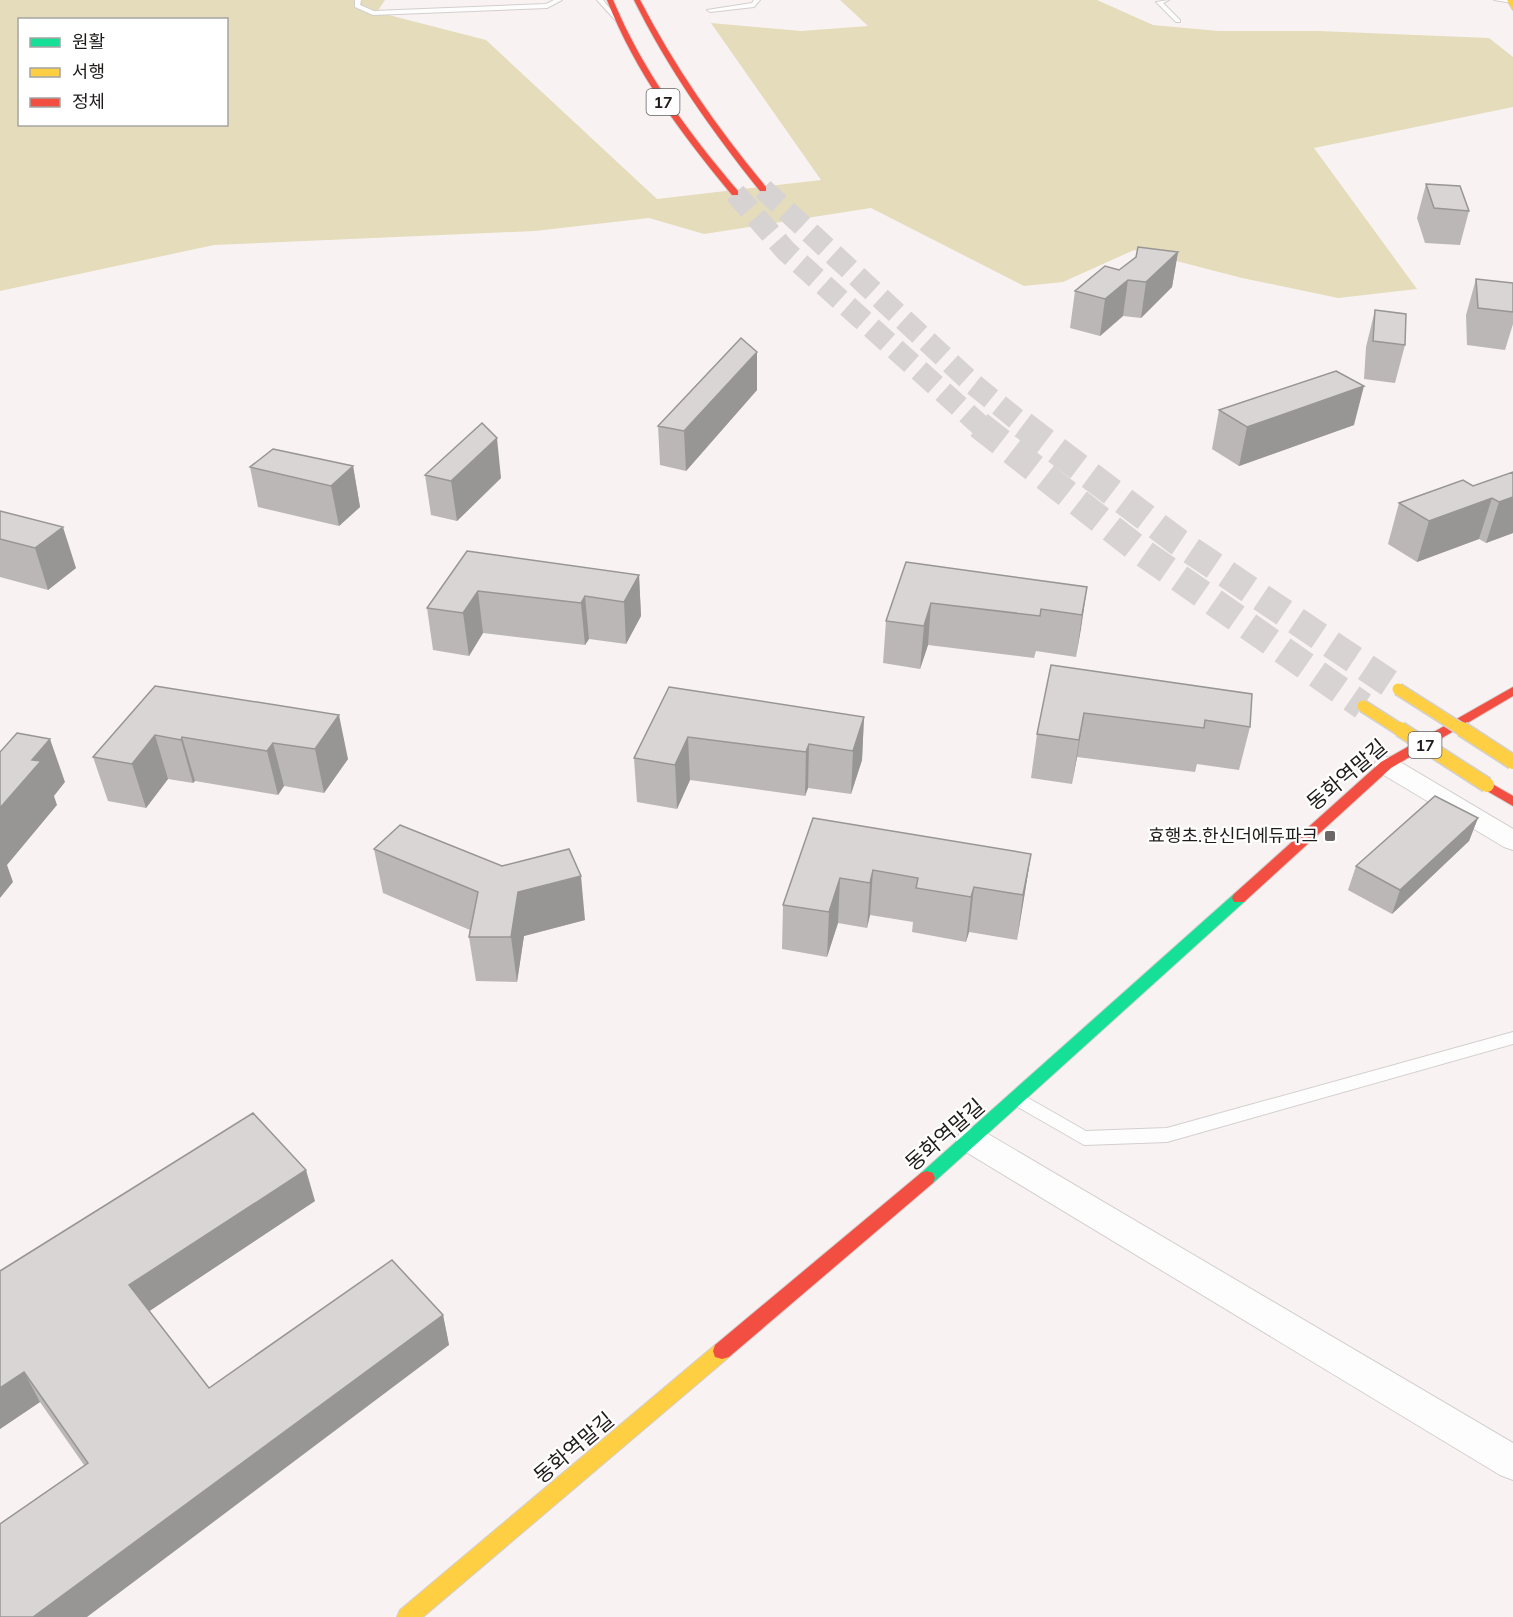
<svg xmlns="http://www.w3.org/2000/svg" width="1513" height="1617" viewBox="0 0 1513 1617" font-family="Mulish,'Noto Sans KR',sans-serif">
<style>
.green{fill:#e5dcbc;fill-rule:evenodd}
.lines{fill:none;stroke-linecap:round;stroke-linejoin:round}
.highway-tunnel-far1{stroke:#d7d3d2;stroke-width:22;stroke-dasharray:22 10;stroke-linecap:butt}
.highway-tunnel{stroke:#d7d3d2;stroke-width:28;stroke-dasharray:28 14;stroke-linecap:butt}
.lane-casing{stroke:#d3cfce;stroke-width:2}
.street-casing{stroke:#d3cfce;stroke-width:2}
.fast-casing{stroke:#d3cfce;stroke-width:2}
.slow-casing{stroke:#d3cfce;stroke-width:2}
.jam-casing{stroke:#d3cfce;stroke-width:2}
.lane{fill:#fefdfd;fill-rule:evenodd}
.street{fill:#fefdfd;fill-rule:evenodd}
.fast{fill:#16e098;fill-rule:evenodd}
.slow{fill:#ffcf43;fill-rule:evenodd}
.jam{fill:#f24e42;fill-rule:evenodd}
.slow-bridge-far1-casing{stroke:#d3cfce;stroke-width:14;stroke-linecap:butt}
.slow-bridge-casing{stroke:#d3cfce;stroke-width:17;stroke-linecap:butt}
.slow-bridge-far1{stroke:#ffcf43;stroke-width:11}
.slow-bridge{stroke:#ffcf43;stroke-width:14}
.wall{fill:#bbb7b7}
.shaded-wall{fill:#989595}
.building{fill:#d9d5d5;stroke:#989595;stroke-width:1.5}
.poi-dot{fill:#6b6766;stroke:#fff;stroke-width:2}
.labels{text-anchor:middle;stroke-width:4.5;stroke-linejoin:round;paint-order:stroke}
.shield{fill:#fff;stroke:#62605f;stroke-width:1.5}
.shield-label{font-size:16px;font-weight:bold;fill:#1f1c1b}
.poi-label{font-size:18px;fill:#1f1c1b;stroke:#fff;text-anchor:end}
.near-street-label{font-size:21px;fill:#1f1c1b;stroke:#fff}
</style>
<rect width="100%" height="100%" fill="#f8f3f2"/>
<path class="green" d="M0,0H385L377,12L486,40L657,199L821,180L711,23L801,31L868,26L840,0H1097L1153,25L1219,31H1319L1489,38L1513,57V107L1314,148L1417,289L1338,298L1242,278L1134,250L1063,282L1024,286L871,208L704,234L649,218L535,231L214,245L0,291ZM20,20H226V124H20Z"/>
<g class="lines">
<path class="highway-tunnel-far1" d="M763,189L973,384L1025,426
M735,193L786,251L981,426"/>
<path class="highway-tunnel" d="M979,425L1139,550L1363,706
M1023,425L1177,541L1398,689"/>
<g class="lane-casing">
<path id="lane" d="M355,0H361L360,5L374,11L546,4L554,0H562L547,8L373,15L355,7Z
M597,0H603L619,20H615Z
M754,0H760L754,7L710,12L707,10L752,3Z
M1169,0L1163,3L1180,20V22H1176L1156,2Z
M1494,0H1511L1513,3Z
M1513,1032V1044L1167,1142L1084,1145L1011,1103L1009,1099L1011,1095L1017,1093L1023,1095L1086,1131L1167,1128Z"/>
</g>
<g class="street-casing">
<path id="street" d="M1386,757L1395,759L1513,829V850L1504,847L1377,771L1374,765L1377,759Z
M972,1127L983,1131L1513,1443V1480L1500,1475L961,1149L956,1140L961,1131Z"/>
</g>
<g class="fast-casing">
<path id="fast" d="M1239,893L1244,894L1246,898L1244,902L933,1183L927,1185L921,1183L919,1178L921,1173L1234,894Z"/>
</g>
<g class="slow-casing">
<path id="slow" d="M1507,0H1513V10Z
M722,1343L729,1345L731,1351L729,1357L423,1617H397L400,1610L715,1345Z"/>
</g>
<g class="jam-casing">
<path id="jam" d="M607,0H613C643,72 688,132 738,191V195H732C682,134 636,74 607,0Z
M634,0H640C675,68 718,129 766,187V191H760C712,131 668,69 634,0Z
M1513,687V696L1391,768L1244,902H1234L1232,898L1234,894L1381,762Z
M1487,781L1513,796V806L1482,788L1480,785Z
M927,1171L933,1173L935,1178L933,1183L729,1357L722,1359L715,1357L713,1351L715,1345L921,1173Z"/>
</g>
<use href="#lane" class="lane"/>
<use href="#street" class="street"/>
<use href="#fast" class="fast"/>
<use href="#slow" class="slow"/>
<use href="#jam" class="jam"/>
<g class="slow-bridge-far1-casing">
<path id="slow-bridge-far1" d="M1398,689L1464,731
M1363,706L1402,731"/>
</g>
<g class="slow-bridge-casing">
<path id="slow-bridge" d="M1400,729L1487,785
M1462,729L1513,762"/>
</g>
<use href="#slow-bridge-far1" class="slow-bridge-far1"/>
<use href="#slow-bridge" class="slow-bridge"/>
</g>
<path class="wall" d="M1426,184L1469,211L1460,245L1425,243L1417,218Z
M1178,252L1172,287L1141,318L1123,316L1100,336L1070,328L1075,291L1119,270Z
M1476,279L1513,283V324L1505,350L1467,345L1466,315Z
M1375,310L1405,345L1395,383L1364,379L1366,347Z
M757,352V390L686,471L660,465L658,426Z
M1219,410L1354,425L1239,466L1212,449Z
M353,466L360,507L339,526L258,507L250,467Z
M1513,472V533L1486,543L1479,539L1417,562L1388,544L1399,503L1473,486Z
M425,475L501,478L457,521L431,515Z
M0,511L76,568L48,590L0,577Z
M467,551L639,575L641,616L626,644L589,639L585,645L483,633L469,656L433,650L427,608Z
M906,562L1087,587L1076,657L1036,651L1034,658L928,645L920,669L883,663L886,621Z
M1051,665L1250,727L1239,770L1197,764L1195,772L1077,757L1072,784L1031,778L1037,734Z
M155,686L348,759L324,793L284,786L278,795L195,781L193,783L168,779L146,808L108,801L93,757Z
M669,687L864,717L862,760L851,794L808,788L805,796L690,780L677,809L637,802L634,758Z
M813,818L1031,854L1024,898L1017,940L969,932L966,942L912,932L913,922L870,915L867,928L838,923L827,957L782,949L783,905Z
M1478,818L1469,841L1392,914L1348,890L1356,866Z
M374,849L585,920L524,936L517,982L476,981L469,937L470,930L383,893Z
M315,1201L149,1311L209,1388L443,1315L449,1345L84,1465L40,1402L0,1429V1271Z"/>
<path class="shaded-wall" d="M1178,252L1172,287L1141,318L1146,282Z
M1128,280L1123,316L1100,336L1105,299Z
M757,352V390L686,471L684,431Z
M1364,386L1354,425L1239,466L1247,427Z
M497,438L501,478L457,521L451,481Z
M353,466L360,507L339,526L331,486Z
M1513,497V533L1486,543L1499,502Z
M1492,498L1479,539L1417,562L1429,521Z
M63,527L76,568L48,590L35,548Z
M639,575L641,616L626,644L624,602Z
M1087,587L1081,629L1076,657L1082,615Z
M478,591L483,633L469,656L463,613Z
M585,596L589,639L585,645L581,603Z
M931,603L928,645L920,669L924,626Z
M1084,713L1077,757L1072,784L1079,740Z
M339,715L348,759L324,793L315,749Z
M864,717L862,760L851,794L853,751Z
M155,735L168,779L146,808L132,764Z
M182,737L195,781L193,783L181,740Z
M688,737L690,780L677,809L675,765Z
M50,739L65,782L54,796L57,805L7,865L13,882L0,898V808L32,760Z
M273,743L284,786L278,795L267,751Z
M809,744L808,788L805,796L806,752Z
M1478,818L1469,841L1392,914L1400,890Z
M1031,854L1024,898L1017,940L1023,895Z
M873,870L870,915L867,928L870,883Z
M581,876L585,920L524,936L517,982L511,937L518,892Z
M840,878L838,923L827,957L829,912Z
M974,887L969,932L966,942L971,897Z
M306,1170L315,1201L142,1316L129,1285Z
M443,1315L449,1345L87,1617H33Z
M24,1372L40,1402L0,1429V1388Z"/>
<path class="building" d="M1426,184L1460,186L1469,211L1434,208Z
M1138,247L1178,252L1146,282L1128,280L1105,299L1075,291L1105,266L1119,270L1136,257Z
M1476,279L1513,283V312L1478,308Z
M1375,310L1406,314L1405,345L1373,341Z
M741,338L757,352L684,431L658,426Z
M1336,371L1364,386L1247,427L1219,410Z
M482,423L497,438L451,481L425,475Z
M273,449L353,466L331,486L250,467Z
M1513,472V497L1499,502L1492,498L1429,521L1399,503L1463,480L1473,486Z
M0,511L63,527L35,548L0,539Z
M467,551L639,575L624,602L585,596L581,603L478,591L463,613L427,608Z
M906,562L1087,587L1082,615L1041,609L1040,616L931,603L924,626L886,621Z
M1051,665L1252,694L1250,727L1205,720L1204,728L1084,713L1079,740L1037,734Z
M155,686L339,715L315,749L273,743L267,751L182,737L181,740L155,735L132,764L93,757Z
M669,687L864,717L853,751L809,744L806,752L688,737L675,765L634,758Z
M17,733L50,739L32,760L41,761L0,808V752Z
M1435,796L1478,818L1400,890L1356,866Z
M813,818L1031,854L1023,895L974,887L971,897L916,888L918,878L873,870L870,883L840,878L829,912L783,905Z
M400,825L502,866L569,849L581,876L518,892L511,937H469L478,892L374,849Z
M253,1113L306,1170L129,1285L209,1388L392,1260L443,1315L33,1617H0V1524L88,1463L24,1372L0,1388V1271Z"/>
<rect class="poi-dot" x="1324" y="830" width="12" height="12" rx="3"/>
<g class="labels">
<g class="shield">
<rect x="646.5" y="89" width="33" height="26" rx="4.5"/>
<rect x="1408.5" y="732" width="33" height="26" rx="4.5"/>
</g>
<g class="shield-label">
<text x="663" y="108">17</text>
<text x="1425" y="751">17</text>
</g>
<g class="poi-label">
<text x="1318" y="842">효행초.한신더에듀파크</text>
</g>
<g class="near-street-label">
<text transform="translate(1347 775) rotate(-40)" y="7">동화역말길</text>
<text transform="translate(945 1135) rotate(-41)" y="7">동화역말길</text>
<text transform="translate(574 1448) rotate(-40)" y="7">동화역말길</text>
</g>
</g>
<rect x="18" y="18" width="210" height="108" fill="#ffffff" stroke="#a5a4a4" stroke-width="1.5"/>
<rect x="30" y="38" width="30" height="9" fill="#16e098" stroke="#a5a4a4" stroke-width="1.5"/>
<text x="72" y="48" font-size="18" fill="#1f1c1b">원활</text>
<rect x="30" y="68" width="30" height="9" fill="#ffcf43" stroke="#a5a4a4" stroke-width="1.5"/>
<text x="72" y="78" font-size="18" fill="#1f1c1b">서행</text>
<rect x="30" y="98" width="30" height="9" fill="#f24e42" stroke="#a5a4a4" stroke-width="1.5"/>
<text x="72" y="108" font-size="18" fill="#1f1c1b">정체</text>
</svg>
